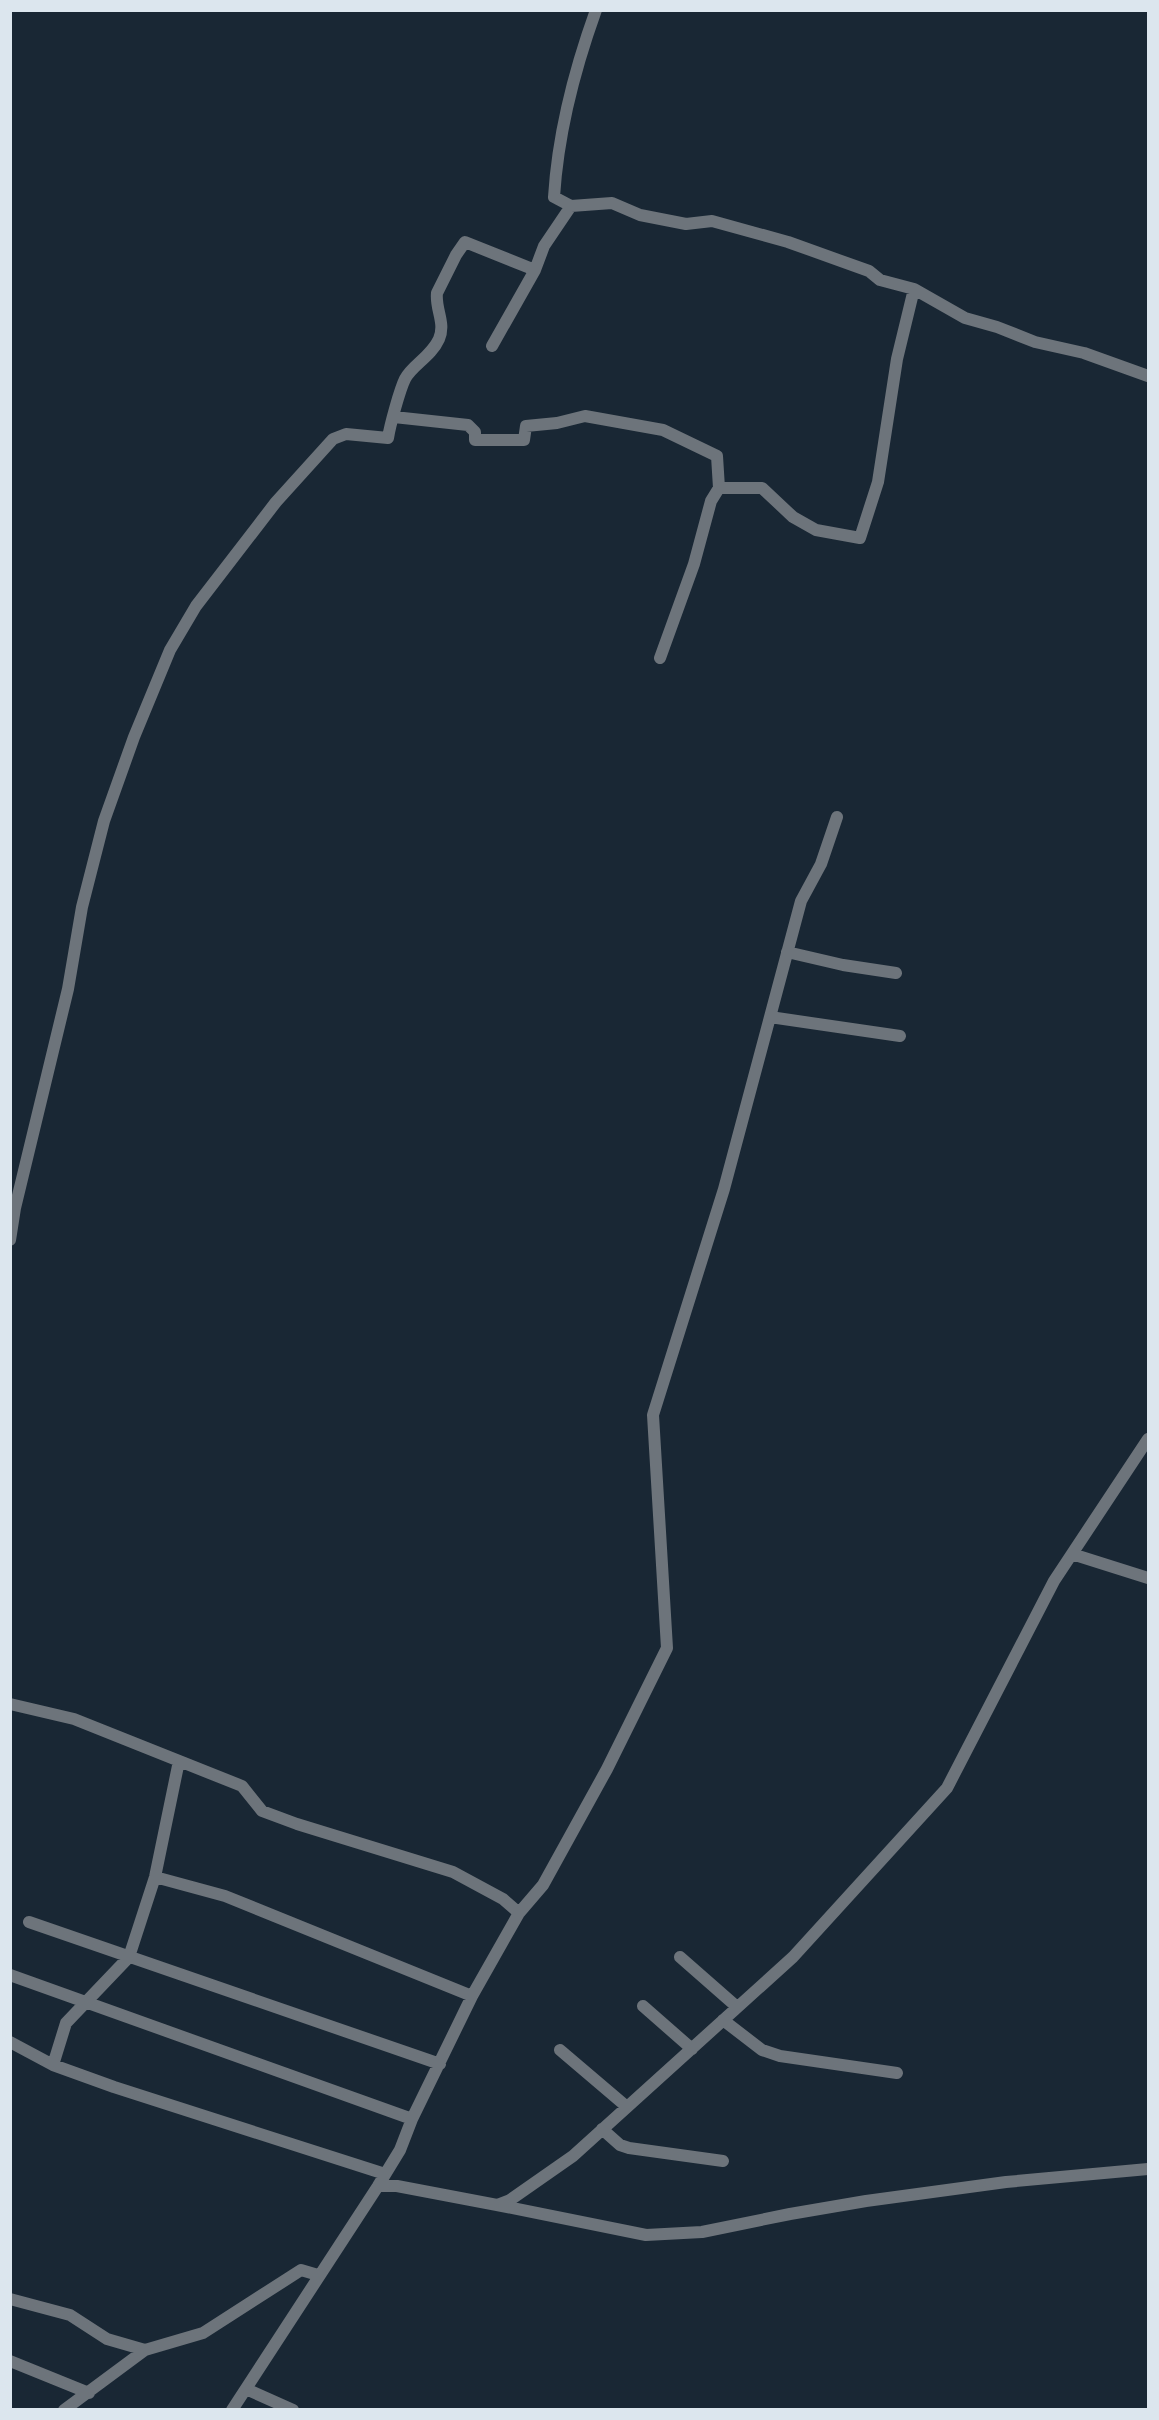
<svg xmlns="http://www.w3.org/2000/svg" width="1159" height="2420" viewBox="0 0 1159 2420" font-family="Montserrat,sans-serif">
<style>
.lines{fill:none;stroke-linecap:round;stroke-linejoin:round}
.minor{stroke:#6d747b;stroke-width:12}
</style>
<rect width="100%" height="100%" fill="#192734"/>
<g class="lines">
<path class="minor" d="M571,206L612,203L640,215L686,224L712,221L788,242L869,271L880,280L914,289L965,318L997,327L1035,342L1084,353L1148,376
M492,346L535,270
M394,417L468,425L475,432V440H524L526,426L557,423L585,416L663,430L717,456L719,488
M660,658L694,564L711,501L719,488H762L793,517L816,530L860,538L878,482L897,359L914,289
M787,952L843,965L896,973
M770,1017L900,1036
M10,1240L15,1208L68,989L82,907L104,821L134,737L170,650L196,606L276,502L333,439L346,434L388,438C390,425 400,389 405,379C412,365 431,357 439,339C446,323 435,309 437,293L456,255L465,242L535,270L544,246L571,206L554,197C558,133 574,71 596,10
M1072,1554L1148,1578
M10,1704L74,1719L242,1786L262,1811L297,1824L453,1872L503,1899L519,1913L472,1996L412,2119L400,2150L378,2186
M155,1877L225,1896L472,1996
M519,1913L543,1885L607,1769L667,1648L653,1415L724,1189L801,901L821,864L837,817
M29,1922L440,2064
M680,1957L737,2007
M10,1975L412,2119
M643,2006L692,2049
M723,2020L762,2050L780,2056L897,2073
M10,2042L53,2065L114,2087L385,2174
M560,2050L627,2107
M53,2065L66,2023L129,1957L155,1877L179,1761
M602,2129L620,2145L629,2148L723,2161
M497,2205L646,2235L702,2232L790,2214L866,2201L1006,2182L1148,2169
M10,2299L70,2315L107,2339L145,2350
M10,2361L89,2393
M246,2389L293,2410
M64,2410L145,2350L203,2333L301,2270L318,2275
M232,2410L378,2186H397L497,2205L510,2200L573,2156L793,1957L947,1788L1054,1581L1148,1439"/>
</g>
<rect width="1159" height="2420" fill="none" stroke="#dce6ee" stroke-width="24"/>
</svg>
